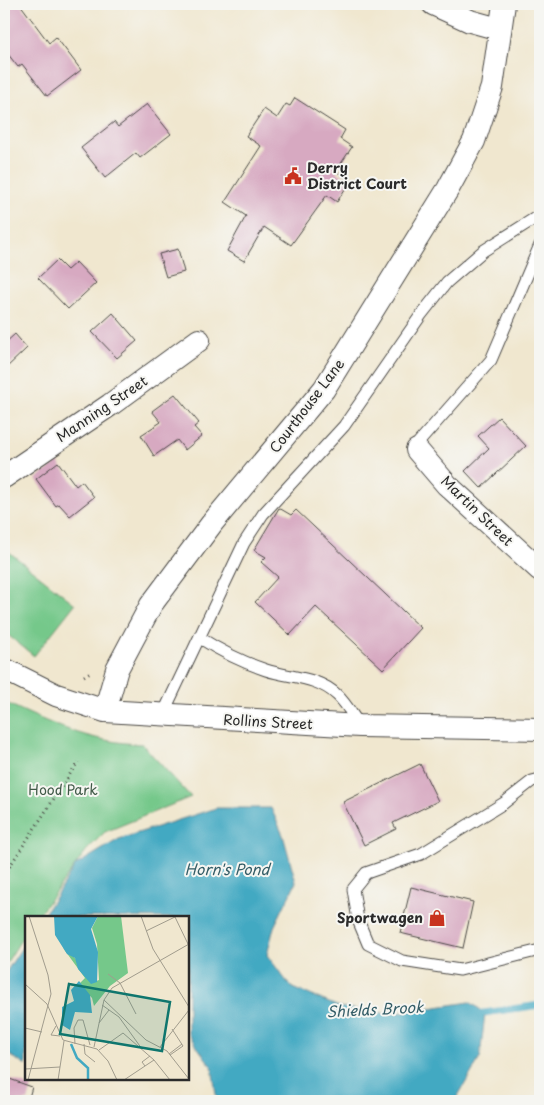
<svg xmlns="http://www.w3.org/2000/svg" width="544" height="1105" viewBox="0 0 544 1105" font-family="'Playpen Sans',sans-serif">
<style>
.green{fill:#75c88a;stroke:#507a5a}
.water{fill:#42a9c2;stroke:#366a76}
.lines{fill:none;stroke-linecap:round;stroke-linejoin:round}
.stream{stroke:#42a9c2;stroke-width:7}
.building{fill:#d7a9c1}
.lane-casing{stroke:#494744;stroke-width:13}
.street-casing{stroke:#494744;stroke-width:24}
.path{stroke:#494744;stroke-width:3;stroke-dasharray:1 4;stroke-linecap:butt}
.lane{stroke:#fff;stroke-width:11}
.street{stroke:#fff;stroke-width:22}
.labels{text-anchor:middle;stroke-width:4;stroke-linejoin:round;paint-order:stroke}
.poi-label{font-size:14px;font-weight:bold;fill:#2b2b2b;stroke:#f6f6f2;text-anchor:start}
.street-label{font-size:14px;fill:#2b2b2b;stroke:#f6f6f2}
.park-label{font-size:14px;fill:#415a48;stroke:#f6f6f2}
.water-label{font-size:15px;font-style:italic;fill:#345d67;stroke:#f6f6f2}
.inset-river{fill:none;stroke:#42a9c2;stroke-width:2.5}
.inset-road{fill:none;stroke:#a19c8d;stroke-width:1}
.view{fill:#0f766e;fill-opacity:0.15;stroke:#0f766e;stroke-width:2.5}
.inset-edge{fill:none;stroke:#2b2b2b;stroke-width:2.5}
</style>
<rect width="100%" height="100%" fill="#f6f6f2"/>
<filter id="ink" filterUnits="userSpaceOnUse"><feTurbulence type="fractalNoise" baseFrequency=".02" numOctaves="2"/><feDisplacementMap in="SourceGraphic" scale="10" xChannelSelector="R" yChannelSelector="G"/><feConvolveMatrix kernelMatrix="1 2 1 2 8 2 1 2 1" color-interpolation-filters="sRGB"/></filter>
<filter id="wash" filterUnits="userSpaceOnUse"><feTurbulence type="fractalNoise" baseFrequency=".0096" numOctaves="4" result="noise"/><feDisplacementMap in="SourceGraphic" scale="20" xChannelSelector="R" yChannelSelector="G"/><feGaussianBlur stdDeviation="1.12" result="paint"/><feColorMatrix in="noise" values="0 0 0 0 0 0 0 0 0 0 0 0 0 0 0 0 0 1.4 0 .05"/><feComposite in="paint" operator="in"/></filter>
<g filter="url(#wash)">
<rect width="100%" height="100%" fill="#f0e7cf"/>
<path class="green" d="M4,548L75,604L34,656L4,632Z
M4,702C49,723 91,743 142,744L191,797L105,832L86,851L37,917L26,918V932L4,967Z"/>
<path class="water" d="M216,808H271L283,835L296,882L274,927L267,955L291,987L339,1007L389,1014L470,1002L485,1013L480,1058L455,1101H217L212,1067L188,1034V918L42,917L76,865L119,839Z
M26,941V1066L4,1051V975Z"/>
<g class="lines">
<path class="stream" d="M477,1014L540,1005"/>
</g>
<g id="blocks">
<path class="building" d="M4,4H20L49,43L56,37L81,70L47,96L22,64L18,67L4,49Z
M295,98L345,130L340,139L352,147L336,171L350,181L337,202L327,195L291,245L264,227L244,261L227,251L246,216L225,202L261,146L246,136L264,109L277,118L286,104L290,106Z
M147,104L171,134L140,158L136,153L105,178L81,148L114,122L118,127Z
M178,249L184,272L166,277L159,254Z
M57,260L67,270L76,262L96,283L68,309L38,278Z
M113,313L137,341L117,358L92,332Z
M15,334L27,348L4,370V344Z
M175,394L199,423L194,427L202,436L185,450L177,440L154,456L141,435L161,422L152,411Z
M499,417L526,446L481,488L465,471L489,448L478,436Z
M58,462L76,486L82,481L94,497L70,516L59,504L56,506L36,479Z
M279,508L291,515L296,510L421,628L383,669L316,607L290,635L255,602L278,577L261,562L266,557L254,550Z
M420,764L438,801L393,823L396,829L364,845L343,802Z
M411,887L473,902L463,948L400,933Z
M4,1077L32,1087L28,1101H4Z"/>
</g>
</g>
<g filter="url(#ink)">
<use href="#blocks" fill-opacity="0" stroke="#494744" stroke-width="1"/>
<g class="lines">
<g class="lane-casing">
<path id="lane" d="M417,450L419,442L491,360L540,245
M200,638C222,652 242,662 266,670C290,678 317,676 337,695C346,703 353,716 360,726
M162,716L244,543L263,514L344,426L421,315L447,282L483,251L540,215
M540,779L532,781L504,803L421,854L366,873L353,889L358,920L368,944L402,961L460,970L540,950"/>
</g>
<g class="street-casing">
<path id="street" d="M433,4L470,21L499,29
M417,450L447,485L540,570
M4,477L110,405L199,340
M4,669L56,695L105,711L360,726L540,729
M105,711L117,669L151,605L213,522L324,389L448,189L474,141L492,87L504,4"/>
</g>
<path class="path" d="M84,676L92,671
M4,875L78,762"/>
<use href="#lane" class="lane"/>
<use href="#street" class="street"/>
</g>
</g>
<defs>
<g id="civic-bare" transform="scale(1.35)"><path d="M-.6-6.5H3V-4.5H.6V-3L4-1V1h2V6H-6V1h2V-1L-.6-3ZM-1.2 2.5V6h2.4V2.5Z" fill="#c8321e" stroke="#f6f6f2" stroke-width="2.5" paint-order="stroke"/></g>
<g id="shop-bare" transform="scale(1.35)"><path d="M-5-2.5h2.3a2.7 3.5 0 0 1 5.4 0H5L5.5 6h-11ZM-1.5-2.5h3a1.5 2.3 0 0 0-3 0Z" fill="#c8321e" stroke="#f6f6f2" stroke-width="2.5" paint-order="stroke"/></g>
</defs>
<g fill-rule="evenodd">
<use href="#civic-bare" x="293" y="176"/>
<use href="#shop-bare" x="437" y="918"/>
</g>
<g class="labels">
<g class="poi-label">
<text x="307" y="173">Derry<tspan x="307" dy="16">District Court</tspan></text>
<text x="423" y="923" text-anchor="end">Sportwagen</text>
</g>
<g class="street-label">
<text transform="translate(307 406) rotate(-53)" y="5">Courthouse Lane</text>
<text transform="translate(102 409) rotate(-34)" y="5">Manning Street</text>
<text transform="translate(477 511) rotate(44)" y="5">Martin Street</text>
<text transform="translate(268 722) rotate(3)" y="5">Rollins Street</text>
</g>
<g class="park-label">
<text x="63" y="795">Hood Park</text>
</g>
<g class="water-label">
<text x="227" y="875">Horn's Pond</text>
<text transform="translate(375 1010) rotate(-3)" y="5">Shields Brook</text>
</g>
</g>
<g transform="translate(25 916)">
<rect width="164" height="164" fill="#f0e7cf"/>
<path d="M73,0H96L103,57L85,70L69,90L67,82L54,68L60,62L38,32L50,42L66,67L74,64L72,28L67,12Z" fill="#75c88a"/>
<path d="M29,0H73L66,13L73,36L72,66L66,68L53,53L50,42L42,38L30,19ZM54,65L65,79L67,97L50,96L45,114L37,109V91L49,85L46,74Z" fill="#42a9c2"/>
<path class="inset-river" d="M46,128L52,142L63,152V164"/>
<path class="inset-road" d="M116,0L128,33L164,91M150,1L163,28M121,15L152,0M83,58L95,67L111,98M0,68L22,88L38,124L72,133L83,145L92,164M79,84L121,124L142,135L164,163M77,89L94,101L117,133M74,107L84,94M31,110L26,119L35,120M0,112L17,116M50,128L49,112L53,104H58L65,129M59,128L60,138L70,146M69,131L79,84L87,72L164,28M135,131L164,94M74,134L98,117L129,144L145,164M144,138L157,128M145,139L158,130L147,113M120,150L117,146L125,140M0,153L35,151M3,164L26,78L23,59L4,0M33,164L39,125M99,164L129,144"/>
<path class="view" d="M44,68L145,86L137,135L35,118Z"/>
<rect width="164" height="164" class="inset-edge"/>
</g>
<rect width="544" height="1105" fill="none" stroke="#f6f6f2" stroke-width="20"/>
</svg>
